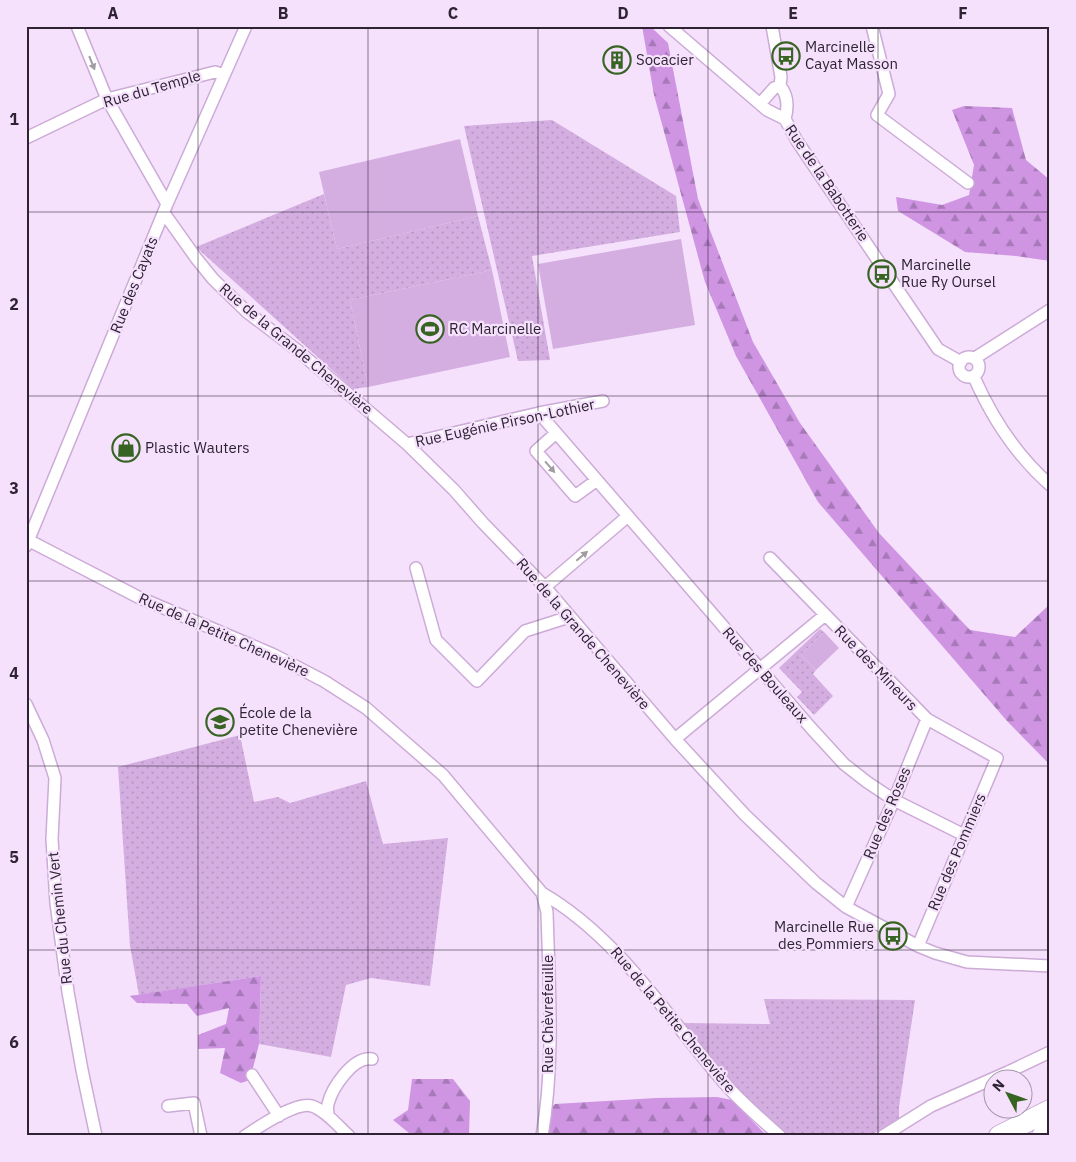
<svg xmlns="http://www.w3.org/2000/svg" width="1076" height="1162" viewBox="0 0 1076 1162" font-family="'IBM Plex Sans',sans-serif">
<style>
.grass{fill:url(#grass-dots)}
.forest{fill:url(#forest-firs)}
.pitch{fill:#d4aee1}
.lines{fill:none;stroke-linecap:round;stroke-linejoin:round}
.minor-casing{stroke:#ccabd7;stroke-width:14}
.motorway-casing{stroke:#ccabd7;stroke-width:22}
.minor{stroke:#fff;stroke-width:11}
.motorway{stroke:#fff;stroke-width:20}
.oneway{fill:#a19ca3}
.grid{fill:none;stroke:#2e2233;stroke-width:1;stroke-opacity:0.55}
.labels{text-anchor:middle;stroke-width:4.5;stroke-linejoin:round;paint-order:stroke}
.poi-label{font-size:15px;fill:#2e2233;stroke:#f5e1fc;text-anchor:start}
.street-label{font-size:15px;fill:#2e2233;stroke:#f5e1fc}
.neatline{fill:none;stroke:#2e2233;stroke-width:2}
.grid-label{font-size:16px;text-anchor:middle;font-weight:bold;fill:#2e2233}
</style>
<defs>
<pattern id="grass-dots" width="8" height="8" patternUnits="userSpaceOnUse" patternTransform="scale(1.25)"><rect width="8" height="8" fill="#d4aee1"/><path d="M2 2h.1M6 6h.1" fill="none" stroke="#b695c2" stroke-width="1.8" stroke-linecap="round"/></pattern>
<pattern id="forest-firs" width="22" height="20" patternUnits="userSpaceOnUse" patternTransform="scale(1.25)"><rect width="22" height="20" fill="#cf95e3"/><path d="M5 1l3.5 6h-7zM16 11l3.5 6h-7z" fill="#a879b9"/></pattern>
</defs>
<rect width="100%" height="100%" fill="#f5e1fc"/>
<path class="grass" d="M552,120L676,196L680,232L532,256L550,360L518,361L464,126Z
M324,194L337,249L478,216L492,270L350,300L368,387L353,389L196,247Z
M820,629L824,632L801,655L816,670L813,674L833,696L814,715L797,697L802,692L779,668Z
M240,735L254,802L278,797L290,803L366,781L383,844L448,838L430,986L371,978L346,985L331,1057L259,1044L261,976L139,995L130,946L118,767Z
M764,999L915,1000L899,1107V1118L870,1136H790L742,1095L683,1023L770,1024Z"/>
<path class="forest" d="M642,26H650L668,43L698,199L753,342L800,423L879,533L970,630L1015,637L1050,604V765L1007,721L818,502L736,356L705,282L654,95Z
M964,106L1012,108L1026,160L1050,180V261L1016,256L965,252L898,211L896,197L942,205L969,195L974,165L952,110Z
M261,976L259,1044L250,1080L241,1083L220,1073L225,1048L198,1049V1035L226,1024L229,1008L197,1016L187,1004L137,1003L130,996Z
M412,1079H453L470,1101L469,1136H431L409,1133L393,1120L408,1110Z
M717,1097L732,1100L767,1136H547L550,1109L555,1104L656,1098Z"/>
<path class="pitch" d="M460,139L478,216L337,249L319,172Z
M681,239L695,325L553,349L538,264Z
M492,270L510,357L368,387L350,300Z
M824,632L839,648L816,670L801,655Z"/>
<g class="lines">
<g class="minor-casing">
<path id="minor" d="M77,26L107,99L167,204
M669,26L767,110L785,119L797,141L938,349L961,362
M772,26L781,77L780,86C788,95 788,108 785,119
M872,26L889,94L877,115L968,183
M760,104L774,88L780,86
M26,138L107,99L215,72L224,75
M164,213L196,258L213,279L247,312L297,350L407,444L454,490L483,523L545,587L675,739L745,815L816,883L846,907L918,946L935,953L967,962L1050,966
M959 367a10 10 0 1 1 20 0a10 10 0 1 1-20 0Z
M975,358L1050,310
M974,377C992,418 1016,455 1050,485
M539,413L811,728L844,764L867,782L894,800L964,835
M556,433L536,451L575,496L597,480
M407,444L539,413L603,401
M26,539L138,597L272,654L324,681L366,708L443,775L542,893C620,938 669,1020 727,1086C743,1104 762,1120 780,1136
M26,546L167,204L246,26
M770,558L927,719L997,758L918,946
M416,568L436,640L477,681L525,631L569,617
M545,587L628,516
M26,704L43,740L55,778L52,839L56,903L68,992L82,1070L96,1136
M675,739L825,615
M542,893L547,912C549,986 555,1062 542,1136
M846,907L894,800L927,719
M252,1075L279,1116
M168,1106L194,1103L201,1136
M328,1116C328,1113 327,1108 328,1104C332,1088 353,1056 372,1059
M245,1136C259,1127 296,1101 312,1106C326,1111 338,1126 349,1136
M883,1136L931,1106L1008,1072L1050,1052"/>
</g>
<g class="motorway-casing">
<path id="motorway" d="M999,1136L1050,1110
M1042,1136L1050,1132"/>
</g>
<use href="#minor" class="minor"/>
<use href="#motorway" class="motorway"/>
</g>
<defs><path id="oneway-solid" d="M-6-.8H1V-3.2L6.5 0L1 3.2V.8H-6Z" transform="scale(1.25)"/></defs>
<g class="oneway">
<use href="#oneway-solid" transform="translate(92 63) rotate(68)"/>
<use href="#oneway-solid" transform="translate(550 467) rotate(49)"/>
<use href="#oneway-solid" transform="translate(582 556) rotate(-40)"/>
</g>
<path class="grid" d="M198,26V1136M368,26V1136M538,26V1136M708,26V1136M878,26V1136M26,212H1050M26,396H1050M26,581H1050M26,766H1050M26,950H1050"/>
<defs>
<g id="bus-ring" transform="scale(1.4375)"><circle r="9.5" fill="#f5e1fc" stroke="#376423" stroke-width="1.5"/><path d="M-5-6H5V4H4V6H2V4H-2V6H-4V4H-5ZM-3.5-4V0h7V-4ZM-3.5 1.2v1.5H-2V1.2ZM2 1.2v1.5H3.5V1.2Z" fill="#376423"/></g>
<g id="building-ring" transform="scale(1.4375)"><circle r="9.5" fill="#f5e1fc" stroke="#376423" stroke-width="1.5"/><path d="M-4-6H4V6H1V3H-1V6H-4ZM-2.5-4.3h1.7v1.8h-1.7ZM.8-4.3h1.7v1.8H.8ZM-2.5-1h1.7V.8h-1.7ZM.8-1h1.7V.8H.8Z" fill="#376423"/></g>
<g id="stadium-ring" transform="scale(1.4375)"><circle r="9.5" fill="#f5e1fc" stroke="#376423" stroke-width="1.5"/><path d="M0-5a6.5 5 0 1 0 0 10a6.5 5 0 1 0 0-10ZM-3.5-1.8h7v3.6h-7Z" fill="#376423"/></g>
<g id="shop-ring" transform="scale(1.4375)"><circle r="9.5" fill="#f5e1fc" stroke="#376423" stroke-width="1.5"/><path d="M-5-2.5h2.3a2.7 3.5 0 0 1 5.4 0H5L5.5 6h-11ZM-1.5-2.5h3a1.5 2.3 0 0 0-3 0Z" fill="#376423"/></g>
<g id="school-ring" transform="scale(1.4375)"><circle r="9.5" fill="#f5e1fc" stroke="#376423" stroke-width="1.5"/><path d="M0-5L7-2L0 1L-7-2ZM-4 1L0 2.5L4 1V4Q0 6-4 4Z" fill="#376423"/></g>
</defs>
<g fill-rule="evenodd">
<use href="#bus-ring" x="786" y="56"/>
<use href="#building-ring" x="617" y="60"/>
<use href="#bus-ring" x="882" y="274"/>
<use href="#stadium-ring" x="430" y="329"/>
<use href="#shop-ring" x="126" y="448"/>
<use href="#school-ring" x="220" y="722"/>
<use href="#bus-ring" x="893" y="936"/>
</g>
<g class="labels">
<g class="poi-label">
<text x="805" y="52">Marcinelle<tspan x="805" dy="17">Cayat Masson</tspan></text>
<text x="636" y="65">Socacier</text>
<text x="901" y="270">Marcinelle<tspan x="901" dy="17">Rue Ry Oursel</tspan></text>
<text x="449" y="334">RC Marcinelle</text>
<text x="145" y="453">Plastic Wauters</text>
<text x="239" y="718">École de la<tspan x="239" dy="17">petite Chenevière</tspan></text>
<text x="874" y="932" text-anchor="end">Marcinelle Rue<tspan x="874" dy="17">des Pommiers</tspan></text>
</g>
<g class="street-label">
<text transform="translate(152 89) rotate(-16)" y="5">Rue du Temple</text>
<text transform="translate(827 183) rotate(56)" y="5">Rue de la Babotterie</text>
<text transform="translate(134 285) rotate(-68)" y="5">Rue des Cayats</text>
<text transform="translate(296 349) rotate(40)" y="5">Rue de la Grande Chenevière</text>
<text transform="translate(505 423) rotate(-12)" y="5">Rue Eugénie Pirson-Lothier</text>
<text transform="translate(583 634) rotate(49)" y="5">Rue de la Grande Chenevière</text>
<text transform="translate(224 635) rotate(24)" y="5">Rue de la Petite Chenevière</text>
<text transform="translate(876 668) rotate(46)" y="5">Rue des Mineurs</text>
<text transform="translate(765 675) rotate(49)" y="5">Rue des Bouleaux</text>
<text transform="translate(887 813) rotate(-67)" y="5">Rue des Roses</text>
<text transform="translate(957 852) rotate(-67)" y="5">Rue des Pommiers</text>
<text transform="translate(60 918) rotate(-96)" y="5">Rue du Chemin Vert</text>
<text transform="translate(548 1014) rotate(-90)" y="5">Rue Chèvrefeuille</text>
<text transform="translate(673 1020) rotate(50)" y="5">Rue de la Petite Chenevière</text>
</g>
</g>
<rect width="1076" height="1162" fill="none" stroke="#f5e1fc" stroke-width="55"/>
<g transform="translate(1008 1094) rotate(311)"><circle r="24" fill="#f5e1fc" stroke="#a595ac"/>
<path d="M0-4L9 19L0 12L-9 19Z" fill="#376423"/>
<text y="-8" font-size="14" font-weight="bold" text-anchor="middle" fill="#2e2233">N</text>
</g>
<rect x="28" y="28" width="1020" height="1106" class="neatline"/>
<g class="grid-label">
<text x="113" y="19">A</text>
<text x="283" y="19">B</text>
<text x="453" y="19">C</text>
<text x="623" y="19">D</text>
<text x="793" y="19">E</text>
<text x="963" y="19">F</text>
<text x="14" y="125">1</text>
<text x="14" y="310">2</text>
<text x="14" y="494">3</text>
<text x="14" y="679">4</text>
<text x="14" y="863">5</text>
<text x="14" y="1048">6</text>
</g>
</svg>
